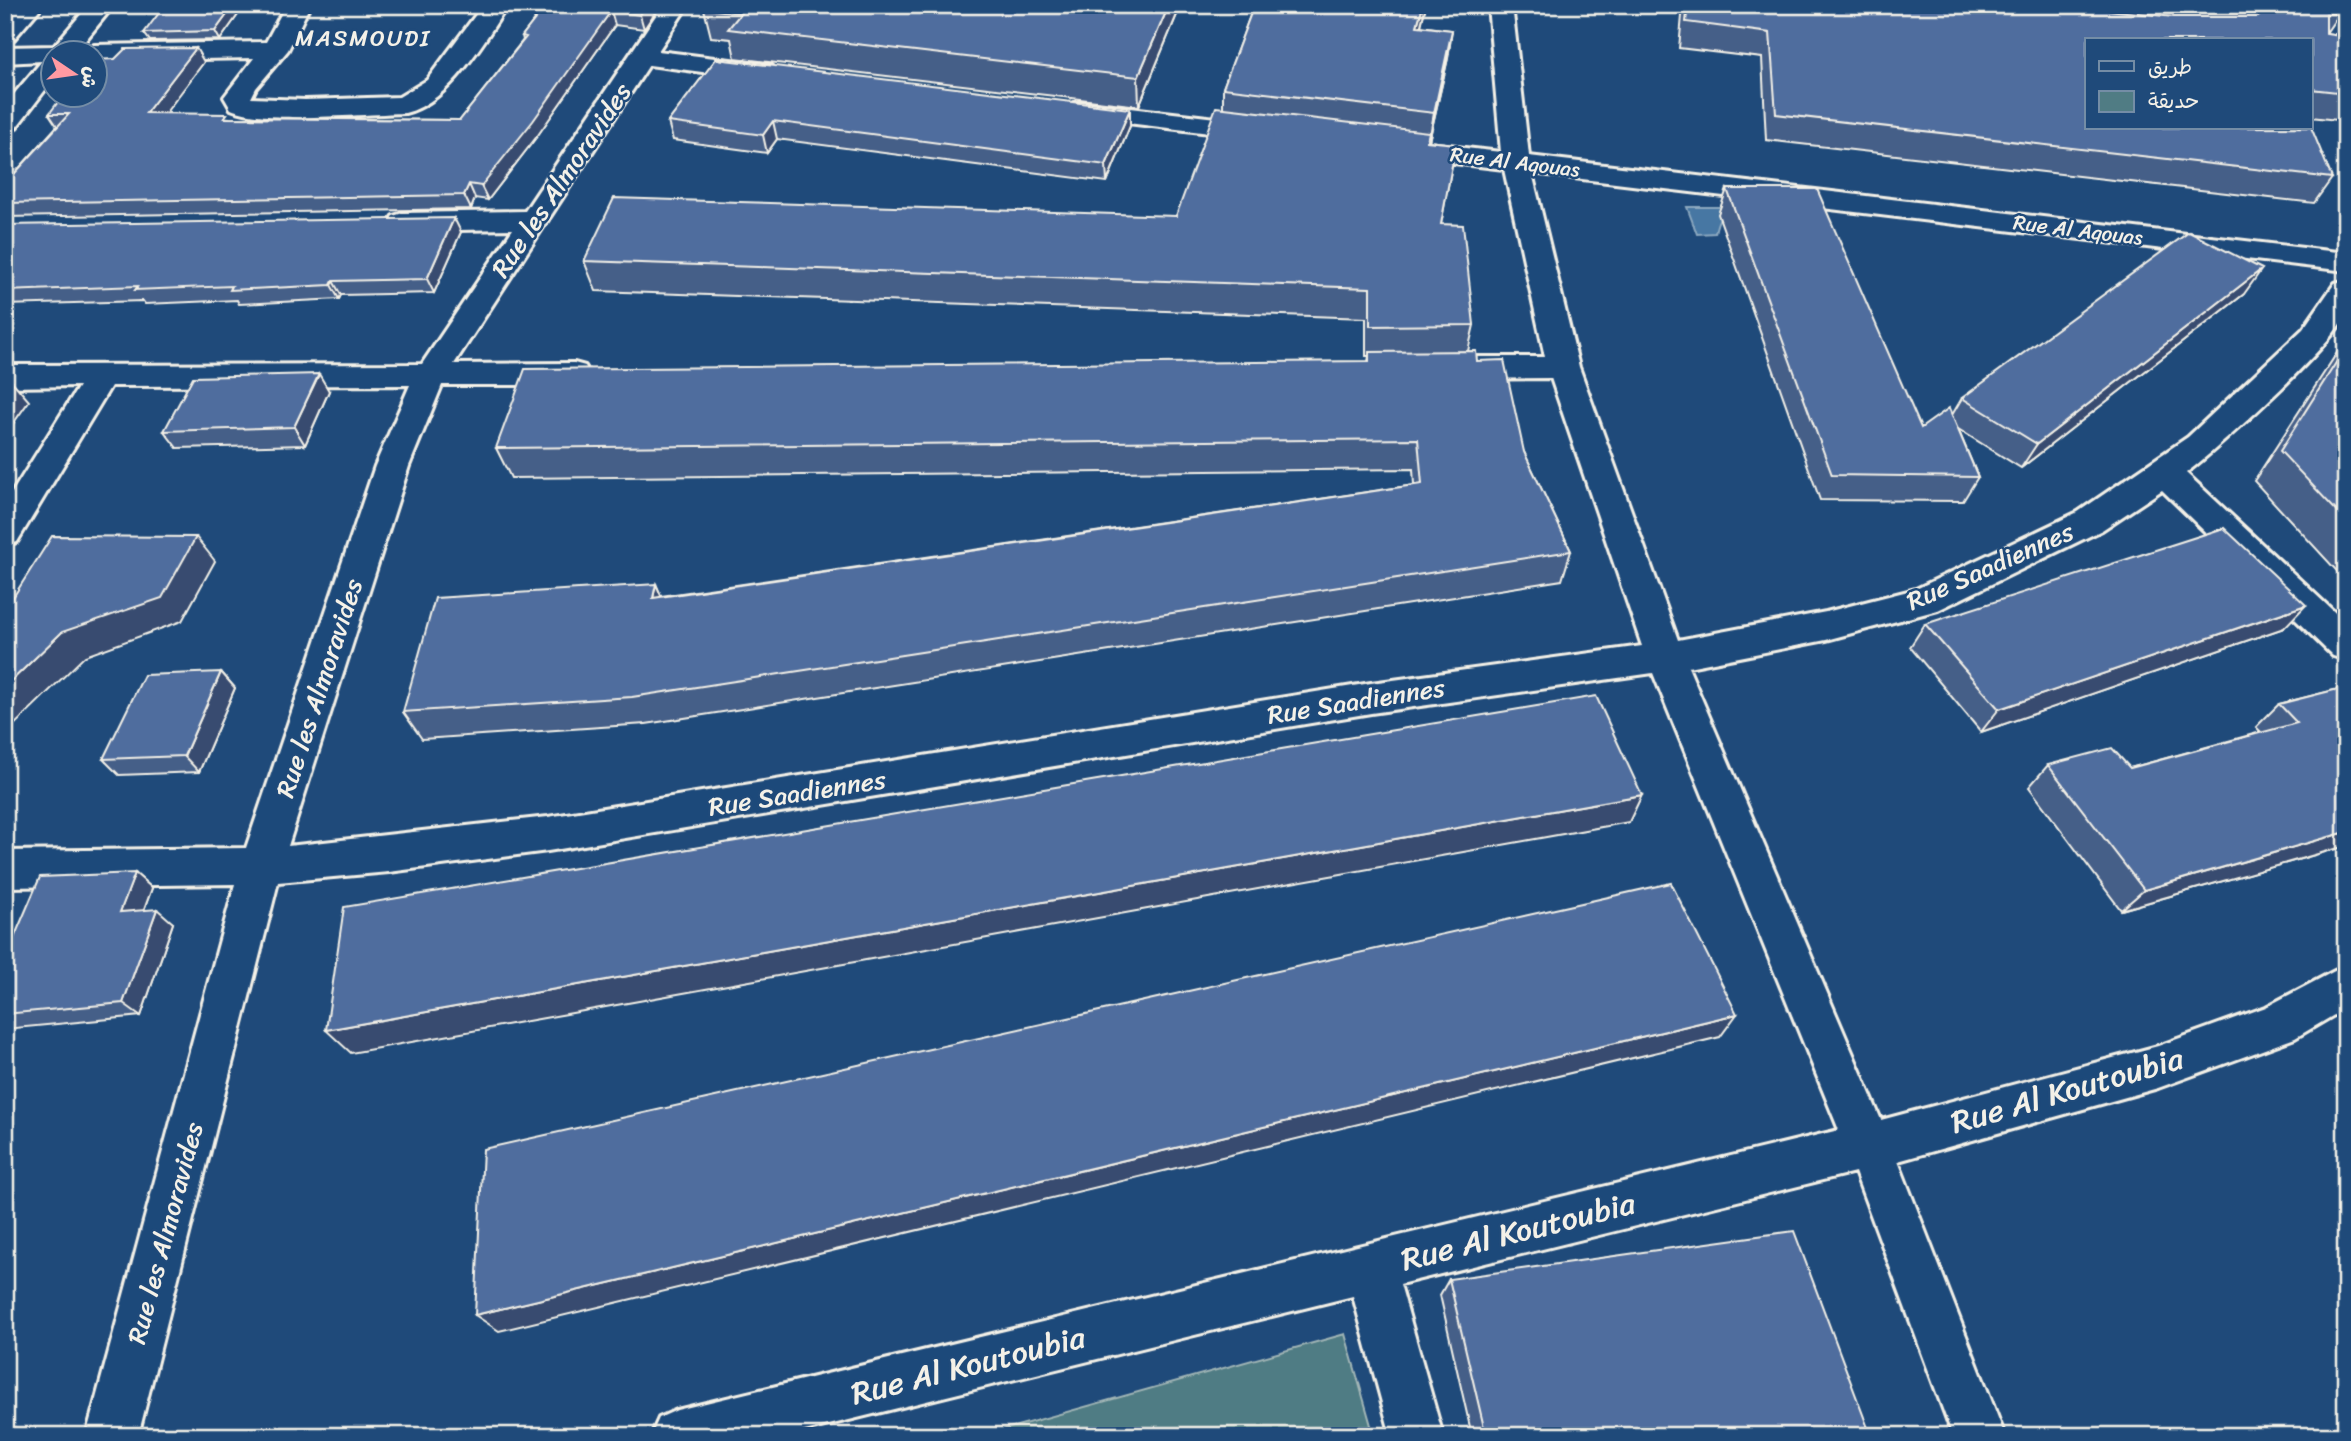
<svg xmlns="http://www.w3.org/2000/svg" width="2351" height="1441" viewBox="0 0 2351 1441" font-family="Sriracha,'Playpen Sans Arabic',sans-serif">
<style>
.green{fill:#507c84;stroke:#a2b6b6;stroke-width:2}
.water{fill:#4677a3;stroke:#8ca8bf;stroke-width:2}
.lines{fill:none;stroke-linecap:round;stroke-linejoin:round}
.minor-casing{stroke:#f4f1e8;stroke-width:6}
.minor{fill:#1f4a7a;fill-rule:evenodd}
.wall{fill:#455e88;stroke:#f4f1e8;stroke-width:2}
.shaded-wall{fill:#384c6f;stroke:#f4f1e8;stroke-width:2}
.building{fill:#506d9e;stroke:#f4f1e8;stroke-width:2}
.labels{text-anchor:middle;stroke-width:5;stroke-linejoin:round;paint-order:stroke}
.far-street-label{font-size:21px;fill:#f4f1e8;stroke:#1f4a7a}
.far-neighbourhood-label{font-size:23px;letter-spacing:2px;fill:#f4f1e8;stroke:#1f4a7a}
.street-label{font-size:26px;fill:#f4f1e8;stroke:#1f4a7a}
.near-street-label{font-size:32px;fill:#f4f1e8;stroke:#1f4a7a}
</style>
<rect width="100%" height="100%" fill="#1f4a7a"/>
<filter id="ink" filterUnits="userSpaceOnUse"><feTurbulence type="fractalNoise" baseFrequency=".0143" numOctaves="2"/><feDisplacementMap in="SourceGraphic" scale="14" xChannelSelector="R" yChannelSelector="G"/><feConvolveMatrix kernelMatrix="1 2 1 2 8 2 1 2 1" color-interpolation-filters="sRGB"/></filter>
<g filter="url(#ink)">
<path class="green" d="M1345,1334L1374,1436H981Z"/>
<path class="water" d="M1687,207H1736C1721,212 1718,218 1715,233L1697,234Z"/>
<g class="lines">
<g class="minor-casing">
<path id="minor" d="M17,5H43L14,39L5,42V19Z
M89,5H114L76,52H52V81L15,129L5,131V105L42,61L5,63V47L54,46Z
M286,5H310L288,50L256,88L251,98L305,100L399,97L427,80L483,5H508C483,42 450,102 405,113C363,114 266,124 231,109L224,97L254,58L94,61V52H82L85,48L94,45L266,42Z
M663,5H688L658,51L763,64L772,66L776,72L772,78L763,80L649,65L454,364L574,363L585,366L590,374L585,382L574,385H442L409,466L288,846L548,817L1371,683L1642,646L1551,378L1453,379L1442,375L1437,368L1442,361L1453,357H1545L1504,169L1403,157L1393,155L1389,149L1393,143L1403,141L1501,152L1488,5H1512L1529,156L2346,253V271L1532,173L1579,367L1678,640L1826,612L1916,589L2078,512L2188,437L2303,329L2335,283L2346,280C2346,290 2348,304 2346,313C2336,343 2216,450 2186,473L2346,623V660L2333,656L2162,490L2102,530L1938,610L1826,640L1688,667L1881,1120L2158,1046L2266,1007L2346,965V1008L2295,1038L2158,1088L1898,1161L2005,1436H1953L1855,1172L1400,1284L1443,1436H1391L1353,1296L784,1436H651L659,1418L677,1410L1839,1130L1653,673L1371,713L548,851L389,872L278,882L138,1436H86L235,884L5,887V851L246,848L375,466L410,385L111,386L17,542L5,546V504L79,386L5,387V365L422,364L513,229L403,231L393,228L389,222L393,216L403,213L525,211Z
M1079,102L1259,123L1269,125L1273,131L1269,137L1259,139L1070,116L1066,110L1070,104Z"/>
</g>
<use href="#minor" class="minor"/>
</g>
<path class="wall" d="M245,5L220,40L150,41L144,33Z
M546,5H660L644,29L615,25L538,135L488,200L475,198L471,209L5,217V184L57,126L49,114L115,59L204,62L165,113L230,118L460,120L523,40L522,36Z
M1181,5L1139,106L735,58L731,39L711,37L704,9Z
M1254,5H1426L1421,26L1452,30L1448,58L1429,141L1456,144L1441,224L1474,325L1468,351L1477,361L1524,452L1571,551L1562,580L646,724L422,739L403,712L656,584L661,596L1414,485L1413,469L511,478L496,448L1368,362L1369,356H1366V318L596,291L584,261L1176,216L1223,108V88Z
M1683,5H2339L2335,10L2339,14L2326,33L2346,36V121L2311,117V40H2087L2332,178L2314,203L1766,140L1762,58L1679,48Z
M716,59L1130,126L1107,182L777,139L767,153L673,140L668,122Z
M1727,189L1921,428L1952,415L1962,398L2244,294L2021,468L1958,429L1978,477L1963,501L1820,500L1718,214Z
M5,225L461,232L434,293L341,295L339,299L239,304L237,300L145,304L143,301L5,305Z
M2346,339V581L2254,481Z
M329,391L305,445L177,448L164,431Z
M1925,624L2284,628L1981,732L1910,647Z
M221,672L235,688L199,772L119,775L103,759Z
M2346,687V846L2121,910L2029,787L2048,765L2130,768L2261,732L2256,727L2279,704Z
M135,873L152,888L144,910L173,923L141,1016L5,1029V959Z
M1449,1279L1871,1436H1472L1440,1295Z"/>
<path class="shaded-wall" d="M234,5H245L220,40L215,31Z
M646,5H660L644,29L640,15Z
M1169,5H1181L1139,106L1138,77Z
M1423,5H1426L1414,53L1417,26Z
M611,11L615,25L538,135L488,200L481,186Z
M1452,30L1448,58L1429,141L1434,113Z
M196,48L204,62L155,127L146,113Z
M1130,109V126L1107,182L1106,165Z
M773,121L777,139L767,153L763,135Z
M469,184L475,198L471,209L464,195Z
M454,218L461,232L434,293L427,279Z
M2262,269L2244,294L2021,468L2037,444Z
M333,281L341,295L339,299L331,285Z
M319,374L329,391L305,445L294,427Z
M10,379L29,401L5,435V387Z
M196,537L215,561L182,621L85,656L5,734V687L62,632Z
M656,584L668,612L653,598Z
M2306,605L2284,628L1981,732L1999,709Z
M221,672L235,688L199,772L184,756Z
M1642,795L1629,822L351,1053L326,1030Z
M2346,832V846L2121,910L2144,890Z
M135,873L152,888L138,926L120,912Z
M157,909L173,923L141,1016L123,1003Z
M1737,1014L1720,1037L499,1331L475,1315Z"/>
<path class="building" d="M165,5H234L215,31L144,33Z
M546,5H646L640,15L611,11L533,121L481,186L469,184L464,195L5,203V184L69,114H49L64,94H94V60L115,59L125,49L196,48L146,113L227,114L224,118L460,120L526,37L522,36Z
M705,5H1169L1138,77L728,29L741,13L704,9Z
M1254,5H1423L1417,26L1452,30L1434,113L1223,88Z
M1688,5H2060L2174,17H2258L2260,15L2256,8L2248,5H2328L2338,12L2339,14H2326V33L2346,36V93L2311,89V40H2087V128L2311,127L2332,178L1776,114L1770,33L1686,22Z
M716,59L1130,109L1106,165L773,121L763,135L668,122Z
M1216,107L1429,132L1427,141L1456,144L1441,224L1463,225L1474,325L1370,326V288L584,261L614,198L1176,216Z
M1727,189H1817L1921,428L1949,408L1978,477L1832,475Z
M454,218L427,279L333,281L331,285L230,290L232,286L135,290L138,286L5,291V225Z
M2189,232L2262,269L2037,444L1962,398Z
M2346,347V521L2280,451Z
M1476,351L1477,361L1504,360L1524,452L1571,551L632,697L403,712L435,598L656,584L653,598L1422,484L1418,439L496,448L525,369L1369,361V352Z
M319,374L294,427L164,431L193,377Z
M5,379H10L5,387Z
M2224,528L2306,605L1999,709L1925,624Z
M52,536L196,537L162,598L62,632L5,687V610Z
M221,672L184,756L103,759L144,675Z
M2346,687V832L2144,890L2048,765L2112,748L2130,768L2297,723L2279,704Z
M1596,696L1642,795L326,1030L344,907Z
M135,873L120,912L157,909L123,1003L5,1014V959L40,877Z
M1671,883L1737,1014L475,1315L483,1149Z
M1794,1231L1871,1436H1486L1449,1279Z"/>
</g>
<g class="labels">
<g class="far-street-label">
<text transform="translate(1515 162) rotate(7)" y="7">Rue Al Aqouas</text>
<text transform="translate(2078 230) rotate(7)" y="7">Rue Al Aqouas</text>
</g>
<g class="far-neighbourhood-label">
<text x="363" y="46">MASMOUDI</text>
</g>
<g class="street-label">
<text transform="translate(561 180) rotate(-56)" y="9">Rue les Almoravides</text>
<text transform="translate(1990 566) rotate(-24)" y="9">Rue Saadiennes</text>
<text transform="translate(319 688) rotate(-72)" y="9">Rue les Almoravides</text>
<text transform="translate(1356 701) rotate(-9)" y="9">Rue Saadiennes</text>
<text transform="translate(797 793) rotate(-9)" y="9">Rue Saadiennes</text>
<text transform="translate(165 1233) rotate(-75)" y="9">Rue les Almoravides</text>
</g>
<g class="near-street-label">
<text transform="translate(2067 1090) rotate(-16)" y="11">Rue Al Koutoubia</text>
<text transform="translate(1518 1231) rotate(-14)" y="11">Rue Al Koutoubia</text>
<text transform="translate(968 1365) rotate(-14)" y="11">Rue Al Koutoubia</text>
</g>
</g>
<rect width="2351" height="1441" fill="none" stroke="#1f4a7a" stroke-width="28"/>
<rect x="14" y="14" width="2323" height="1413" fill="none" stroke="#f4f1e8" stroke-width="2.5" filter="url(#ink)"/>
<rect x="2085" y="38" width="228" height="91" fill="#1f4a7a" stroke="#748da6" stroke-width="2"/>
<rect x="2099" y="61" width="35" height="10" fill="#1f4a7a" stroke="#748da6" stroke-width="2"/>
<text x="2148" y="74" font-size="21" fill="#f4f1e8">طريق</text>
<rect x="2099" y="91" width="35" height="21" fill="#507c84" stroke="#748da6" stroke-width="2"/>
<text x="2148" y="108" font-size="21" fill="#f4f1e8">حديقة</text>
<g transform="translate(74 74) rotate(103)"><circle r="33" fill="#1f4a7a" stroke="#748da6" stroke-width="2"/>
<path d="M0-5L12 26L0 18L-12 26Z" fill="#ff9aa2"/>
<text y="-10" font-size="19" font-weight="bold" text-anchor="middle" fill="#f4f1e8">ش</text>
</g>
</svg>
